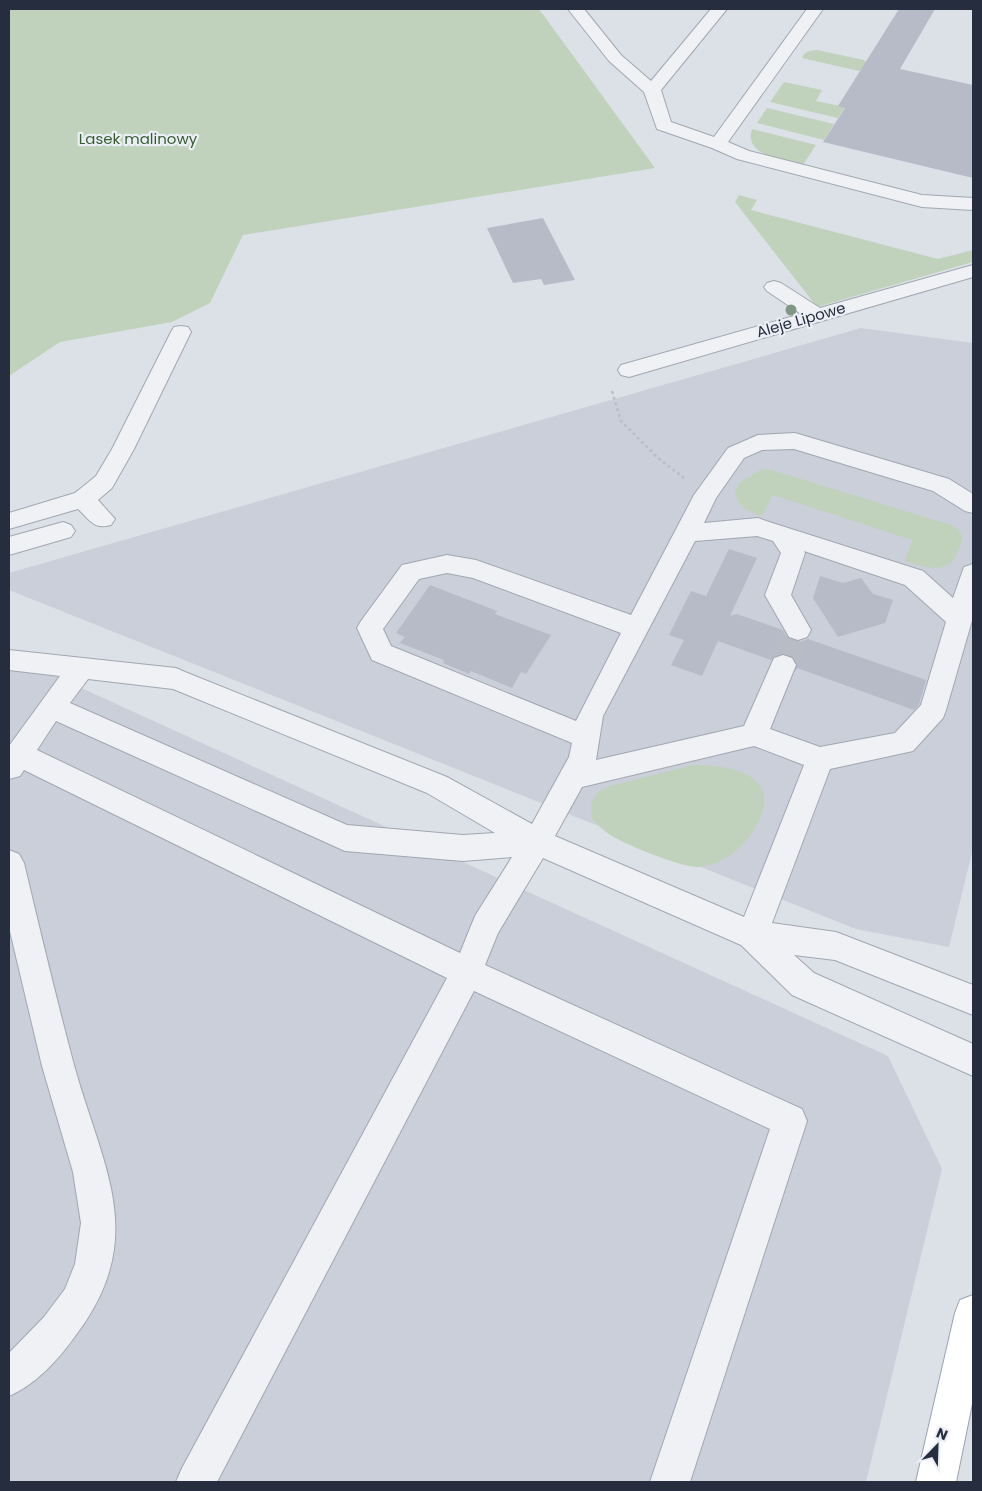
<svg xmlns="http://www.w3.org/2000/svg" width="982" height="1491" viewBox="0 0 982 1491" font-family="Poppins,sans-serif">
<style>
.built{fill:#cacfd9}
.green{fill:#c1d2bc}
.building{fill:#b6bbc7}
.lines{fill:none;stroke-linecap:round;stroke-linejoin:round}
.minor-tunnel{stroke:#b7bcc5;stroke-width:28;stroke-dasharray:28 14;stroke-linecap:butt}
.minor-casing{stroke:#a1a7b1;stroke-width:2}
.major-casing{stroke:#9aa3b3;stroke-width:2}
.path{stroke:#babec5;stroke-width:2.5;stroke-dasharray:3 3;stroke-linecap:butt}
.minor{fill:#eff1f5;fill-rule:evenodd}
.major{fill:#fff;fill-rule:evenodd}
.tree{fill:#819783}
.labels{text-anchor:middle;stroke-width:4.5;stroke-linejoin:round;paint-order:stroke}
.far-park-label{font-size:15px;fill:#375b31;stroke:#ebeff5}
.far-street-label{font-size:15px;fill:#252d3e;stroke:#ebeff5}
</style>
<rect width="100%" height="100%" fill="#dce0e7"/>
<path class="built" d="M861,328L973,343V848L949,947L856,929L9,590V573Z
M9,655L888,1056L942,1169L866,1482H9Z"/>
<path class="green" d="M9,9H539L655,168L243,235L210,303L172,322L60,342L9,376Z
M817,50L864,60L866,62L863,69L859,71L802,58C805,51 809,51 817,50Z
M784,82L822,90L816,101L845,107L838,118L770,102Z
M767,108L834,124L824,140L757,123Z
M752,129L816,145L803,165C784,160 743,156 752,129Z
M739,195L757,200L751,210L938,259L973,250V262L817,307L735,202Z
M762,469L772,470L951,525L959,530L962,537C955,575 936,571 905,561L912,540L773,495L762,516C748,511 739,508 735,493L739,483Z
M693,765C734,765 786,776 755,828C743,848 723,865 698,867C683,868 626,845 612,836C605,832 598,825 592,819C590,801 592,793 610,786Z"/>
<path class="building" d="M899,9H935L900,69L973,85V178L823,142L845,108L838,106Z
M543,218L575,280L544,285L541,279L513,283L487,228Z
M729,549L757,558L730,616L737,614L783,630L788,639L799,642L808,639L926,680L919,704L914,710L797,668L798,664L794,657L784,653L773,656L771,660L718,641L702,676L671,665L684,640L669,635L691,591L706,596Z
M820,576L843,583L861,578L873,594L893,600L885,623L838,637L813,598Z
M430,585L497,611L495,614L551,635L526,674L521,672L512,688L471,671L469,674L443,663L444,660L400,643L405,637L396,633Z"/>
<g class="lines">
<path class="minor-tunnel" d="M783,665L798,630"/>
<g class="minor-casing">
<path id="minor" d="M568,9H584L621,55L651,81L711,9H727L661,90L671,122L714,137L807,9H823L728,142L749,151L922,195L973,198V210L922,207L737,159L712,148L657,129L644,92L609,61Z
M973,265V277L629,377L621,375L618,370L621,365L801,314L767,291L764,287L767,283L774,281L781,283L820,308Z
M181,326L188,327L191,332L134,449L112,488L98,500L115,519L111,525C94,530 90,520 78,509L9,529V513L75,493L96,476L112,449L171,332L174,327Z
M795,433L949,479L973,494V513L965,511L933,491L794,449L762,450L744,458L716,498L704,523L758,518L766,521L923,571L953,598L964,567L973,564V617L946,710L943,718L913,751L830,769L772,923L836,932L973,985V1015L835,960L794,955L814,973L973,1044V1076L792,995L741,945L543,858L498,933L485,965L802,1109L807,1121L690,1482H650L770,1129L474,991L217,1482H176L182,1468L447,978L24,770L20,776L9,779V746L60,676L9,670V650L176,668L185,672L447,777L532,824L569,757L572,743L372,660L357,628L361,621L402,565L447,555L476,560L631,615L694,495L728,448L758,435ZM757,536L773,541L781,553L765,595L789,637L798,640L807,637L811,630L791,595L805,553L804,551L905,585L946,622L921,705L895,733L820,747L770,729L796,665L792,658L783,655L774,658L744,726L596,760L603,716L695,541ZM447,573L473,578L621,633L576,721L391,646L383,629L419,579ZM88,679L173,689L427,793L495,833L463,835L347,825L70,703ZM56,721L345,851L463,861L512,857L475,916L460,953L37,750ZM754,746L804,765L744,917L555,836L582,787Z
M63,522L71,525L75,531L71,537L9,555V537Z
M9,850L19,854L24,863C40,930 56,998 74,1065C103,1170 151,1238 73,1339C57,1361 35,1385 9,1396V1353L44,1317L65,1289L75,1264L81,1223L73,1172L42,1066L9,927Z"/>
</g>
<g class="major-casing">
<path id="major" d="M973,1295V1399L956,1482H916L955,1313L960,1300Z"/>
</g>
<path class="path" d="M612,391L621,421L658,458L684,478"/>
<use href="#minor" class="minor"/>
<use href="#major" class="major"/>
</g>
<circle class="tree" cx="791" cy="310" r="5.5"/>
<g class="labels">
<g class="far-park-label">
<text x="138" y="144">Lasek malinowy</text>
</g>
<g class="far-street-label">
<text transform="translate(801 320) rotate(-16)" y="5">Aleje Lipowe</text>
</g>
</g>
<rect width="982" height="1491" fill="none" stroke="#252d3e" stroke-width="20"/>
<g transform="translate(937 1446) rotate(23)" stroke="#ebeff5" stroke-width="4" paint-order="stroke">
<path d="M0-4L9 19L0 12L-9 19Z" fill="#252d3e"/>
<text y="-8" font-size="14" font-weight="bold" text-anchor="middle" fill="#252d3e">N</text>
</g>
</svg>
